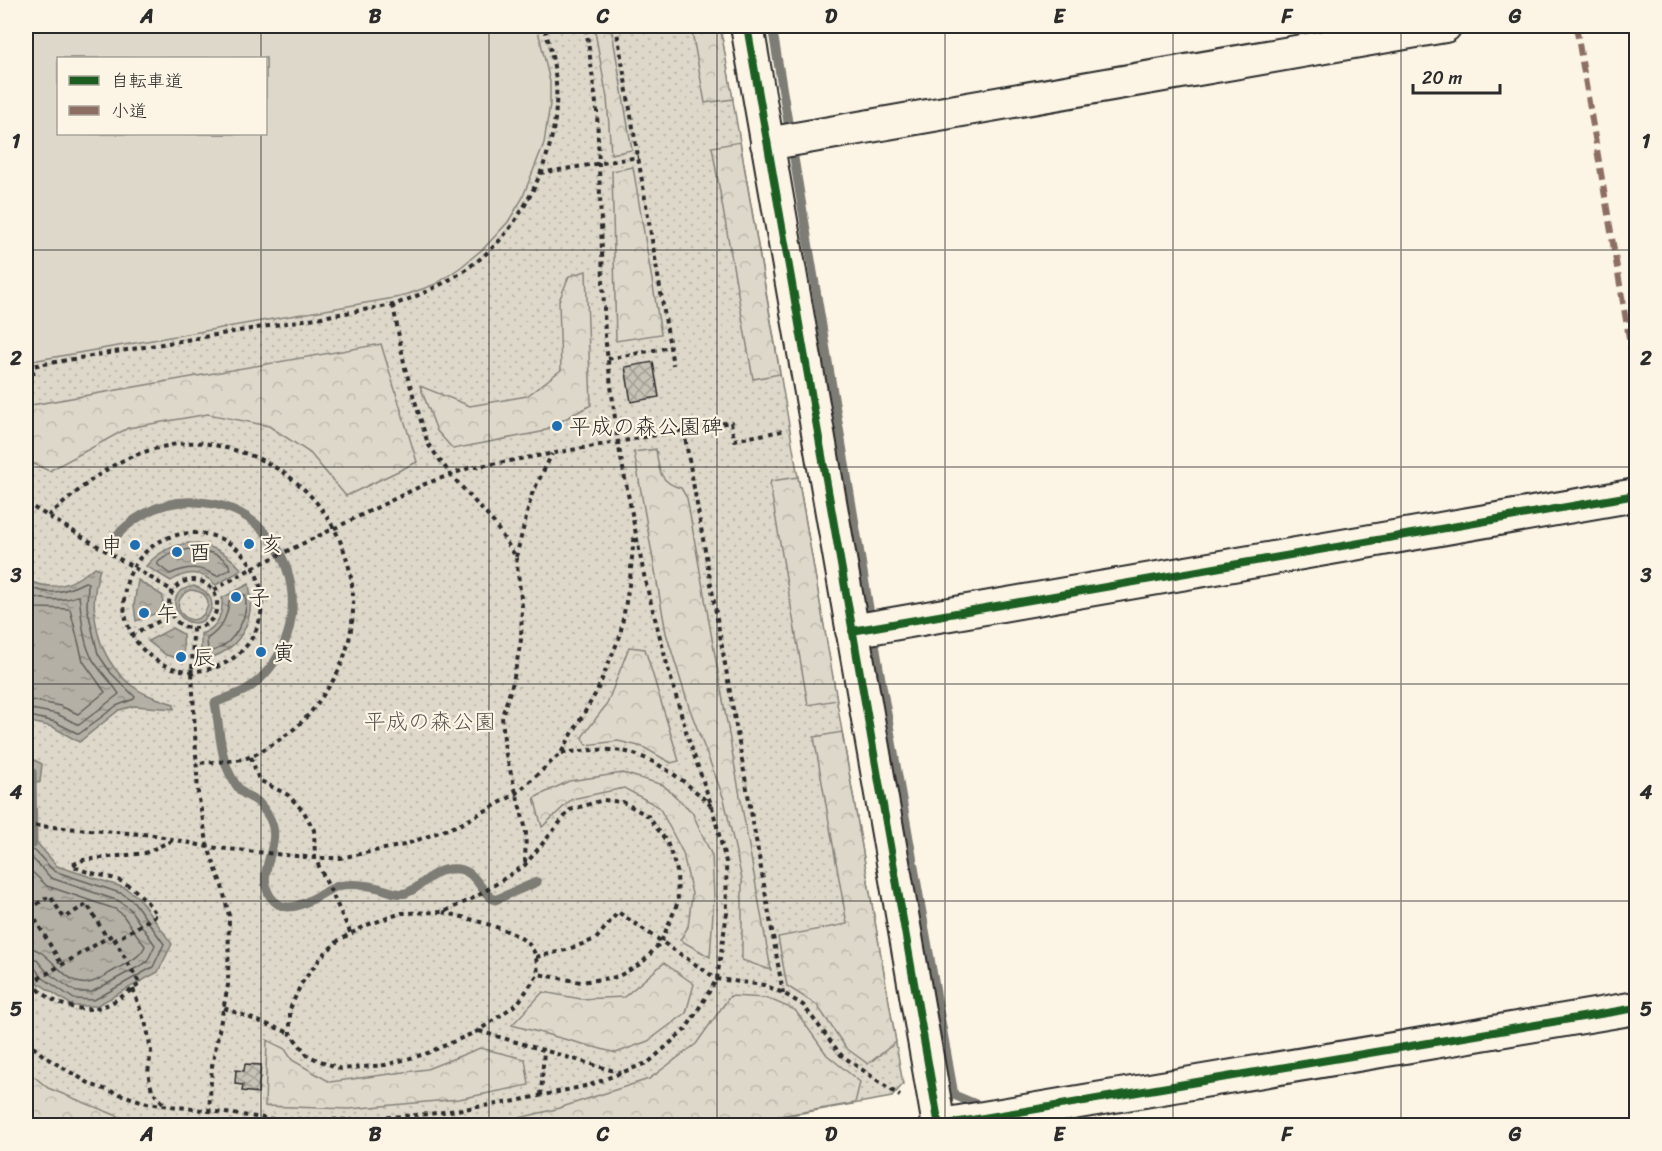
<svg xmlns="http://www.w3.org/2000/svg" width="1662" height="1151" viewBox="0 0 1662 1151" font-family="Sriracha,'Klee One',sans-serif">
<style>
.grass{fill:url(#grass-dots);stroke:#84827a;stroke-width:1.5;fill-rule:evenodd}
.forest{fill:url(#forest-crowns);stroke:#84827a;stroke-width:1.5}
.pitch{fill:#ded8ca;stroke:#84827a;stroke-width:1.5;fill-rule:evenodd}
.water{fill:url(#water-ripples);stroke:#7d7b74;stroke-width:1.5;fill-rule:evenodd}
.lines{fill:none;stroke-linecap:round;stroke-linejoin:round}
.shore{stroke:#62605c;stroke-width:1.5}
.stream{stroke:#7d7b74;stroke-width:9}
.building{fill:url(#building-cross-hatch);stroke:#2b2b2b;stroke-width:1.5}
.minor-casing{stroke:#2b2b2b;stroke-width:36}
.path{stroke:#2b2b2b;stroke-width:4;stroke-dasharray:4.5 4.5;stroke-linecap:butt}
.minor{stroke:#fcf5e5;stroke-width:32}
.quiet{stroke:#8d6e63;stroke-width:6;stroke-dasharray:12 6;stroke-linecap:butt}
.cycleway-casing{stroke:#fcf5e5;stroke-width:11}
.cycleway{stroke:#1b5e20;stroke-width:8}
.grid{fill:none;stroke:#2b2b2b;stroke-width:1.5;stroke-opacity:0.55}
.poi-dot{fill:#1f6fb2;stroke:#fcf5e5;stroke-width:2}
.labels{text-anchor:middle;stroke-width:4.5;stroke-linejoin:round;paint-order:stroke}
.poi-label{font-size:22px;fill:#2b2b2b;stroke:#fcf5e5;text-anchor:start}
.park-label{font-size:22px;fill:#585653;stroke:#fcf5e5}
.neatline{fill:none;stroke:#2b2b2b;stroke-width:2}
.grid-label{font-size:20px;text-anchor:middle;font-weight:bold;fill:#2b2b2b}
</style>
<defs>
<pattern id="grass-dots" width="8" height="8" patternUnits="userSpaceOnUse" patternTransform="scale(1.5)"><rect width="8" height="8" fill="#ded8ca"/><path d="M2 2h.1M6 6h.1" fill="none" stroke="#bfbaae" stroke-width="1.8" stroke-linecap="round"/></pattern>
<pattern id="forest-crowns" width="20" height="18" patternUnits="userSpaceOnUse" patternTransform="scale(1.5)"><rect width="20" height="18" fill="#ded8ca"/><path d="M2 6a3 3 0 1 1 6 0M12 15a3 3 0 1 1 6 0" fill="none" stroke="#bfbaae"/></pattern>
<pattern id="water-ripples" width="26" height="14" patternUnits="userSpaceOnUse" patternTransform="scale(1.5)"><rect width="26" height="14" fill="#b4b0a5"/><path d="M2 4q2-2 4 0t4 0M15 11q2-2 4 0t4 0" fill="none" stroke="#938f87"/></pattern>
<pattern id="building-cross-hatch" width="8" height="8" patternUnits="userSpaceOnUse" patternTransform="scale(1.5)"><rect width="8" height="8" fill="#c8c3b7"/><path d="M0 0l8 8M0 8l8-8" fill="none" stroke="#a39f95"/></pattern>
</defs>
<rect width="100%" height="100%" fill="#fcf5e5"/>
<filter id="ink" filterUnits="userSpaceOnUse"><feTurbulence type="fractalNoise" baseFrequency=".0167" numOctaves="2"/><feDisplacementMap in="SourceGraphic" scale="12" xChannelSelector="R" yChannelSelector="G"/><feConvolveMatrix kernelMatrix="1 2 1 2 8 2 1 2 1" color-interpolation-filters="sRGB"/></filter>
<g filter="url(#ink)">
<path class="grass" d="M26,26H720L903,1084L892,1097L728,1126L26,1125ZM58,58H266V134H58Z"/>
<path class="forest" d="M594,26H611L632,150L611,154L607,98Z
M691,26H720L733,99L705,103Z
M740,142L780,374L753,379L712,147Z
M633,167L661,334L616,341L612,171Z
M586,271L591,405L541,432L453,449L437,431L420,386L470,406L527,396L561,370L559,301L569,276Z
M381,344L417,462L346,496L310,453L269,426L208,414L128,428L49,471L26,460V406Z
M656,449C659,469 658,482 681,488L687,498L771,970L742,960V879L724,799L689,707L666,633L634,452Z
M798,477L837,700L808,705L770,485L771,481Z
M629,647L645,649L679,761L671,763L643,747L618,741L586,745L582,737L607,704Z
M842,732L896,1042L868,1064L846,1048L817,1005L787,986L778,937L847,924L814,737Z
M623,773L663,785L692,812L712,856L714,898L710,957L680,940L688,927L692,894L683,853L659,807L624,788L572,799L542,827L534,798L569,781Z
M664,963L694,984L686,1013L648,1041L616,1053L512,1025L543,992L581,999L624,997Z
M730,996L767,998L795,1010L827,1055L860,1082L855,1103L728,1125H508L507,1121L556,1109L649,1079L696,1044Z
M267,1040L285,1049L292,1060L330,1082L427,1069L480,1048L525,1059L529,1085L459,1099L349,1109L265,1106Z
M26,1070L48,1088L130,1121L152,1125H26Z"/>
<path class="pitch" d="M26,26H537L550,82V104L544,143L522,199L508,222L485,247L461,267L436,284L400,297L26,362ZM58,58H266V134H58Z"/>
<path class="water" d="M189,543C212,545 227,552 242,570L216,585C202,570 186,571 171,581L146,566C158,552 171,546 189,543Z
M95,567L100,569C87,609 96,657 131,685C143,695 159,699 174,704V709L134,706L119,710L79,742L53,727L26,721V580C55,592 70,586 95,567Z
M138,580L163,596L162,611L136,621L134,605Z
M249,584C256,621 240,653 201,660V634C218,628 223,614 222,598Z
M194,586C207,590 217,601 209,614C190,643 152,593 194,586ZM190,590C226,592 199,636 181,613C174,603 182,594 190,590Z
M172,628L183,634L184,660L166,655L148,641Z
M26,756L42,764L40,782L29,784L26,783Z
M28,843L38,844L57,866L125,888L138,897L172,944L158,972L96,1006H73L38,983L26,966V846Z"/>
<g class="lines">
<path class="shore" d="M190,549C204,550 225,553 231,569L217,576C200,566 188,566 170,574L158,565V562C167,554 178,551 190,549Z
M26,586C49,596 63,593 85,582L88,583L87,607L98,654L111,673L135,697L134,699L116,706L79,734L55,722L26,715
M26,594C38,599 52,601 65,599C71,599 74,596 79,596C82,616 82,642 93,660C101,673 112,682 119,694L79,725L57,714L26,708
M241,594L245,595C250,618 232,648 208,652L207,639C222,628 227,619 229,601Z
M26,604L37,608L70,609L83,661L105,692L78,714L60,706L26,699
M26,849L35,851L54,871L123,894L134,902L164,944L153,967L94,1000L74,999L43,978L32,965L26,963
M26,857L32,858L51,878L119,901L129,908L155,945L147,962L92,992H76L48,973L36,959L26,956
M26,866L47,886L115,909L122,914L145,946C140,958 128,962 117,969C109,973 101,979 92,982C67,992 50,947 26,947"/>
<path class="stream" d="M772,26L879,668L954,1095L985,1108
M112,540C122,530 131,521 144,514C159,505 178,501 196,502C289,505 324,618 259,680C247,692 230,696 215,703C221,734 219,765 240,790C245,796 252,797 258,802C262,806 269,816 271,821C282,846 255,872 270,896C288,923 317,893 338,886C350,883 368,885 379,888C389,891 396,895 406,893C425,887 432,866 458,869C477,871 480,893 495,900L537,882
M26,769L32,772L33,844"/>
</g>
<path class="building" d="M653,362L659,397L631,402L625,367Z
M245,1064L261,1065L258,1093L242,1091L243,1085L235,1084L236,1070L244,1071Z"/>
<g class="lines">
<g class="minor-casing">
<path id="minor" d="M747,26L939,1126
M767,144L1445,26
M852,631L1636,495
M936,1126L1636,1008"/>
</g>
<path class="path" d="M616,26L673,365
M540,173L639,157
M393,305L405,368L428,444L451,475L494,523L516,557L522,606L521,640L513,682L502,716L505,751L526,830L525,864
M608,359L670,347
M26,367L393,305C427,293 460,277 488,252C525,219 554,156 556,106C558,78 552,52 544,26
M26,377L34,376L32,366
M684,431L783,993
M26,503L173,591
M48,516C75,494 100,469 133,456C154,448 181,441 204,443C211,444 219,446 226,448C321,469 376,565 344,657C339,673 329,687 319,701C304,723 288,735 266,748C261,751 255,755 250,757C233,762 213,762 196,763
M124 602a69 69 0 1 1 138 0a69 69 0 1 1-138 0Z
M516,557L532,494L552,454
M169 604a24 24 0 1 1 48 0a24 24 0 1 1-48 0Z
M214,590L254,567L335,528L425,484L469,468L731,422L734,440L787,430
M193,628L192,672L198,794L208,847L222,886L229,916L228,985L212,1066L209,1112L212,1126
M131,635L172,615
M562,753C582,751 602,748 622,751C653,756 690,784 711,806
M251,757L259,780L288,795L304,812L314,830L315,858L351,934
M26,825L154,835L208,847L315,858H340L404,845L461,824L516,794L561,753L597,691L620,636L630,579L634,536
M26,904L62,965
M29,909L50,896L64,918L87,904L107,938
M443,912C464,918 519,929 531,947C537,954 537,966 538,974L518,1003L478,1031L425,1054L385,1065L341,1069L308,1056L290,1033V1009L301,984L322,956L339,940L367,925L402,913L443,912L476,897L525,865L570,810L603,800L623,802L648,816L667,842L677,871L678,902L661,942L642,963L617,977L581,982L538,974
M114,941L157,915C146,900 135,887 118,880C102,874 86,874 72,865L83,860L145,853L173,840
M536,957L566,950L596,939L618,912L717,979L764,985L783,993L803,1005L841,1055L900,1096
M26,975C42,999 74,1016 104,1006C116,1002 129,991 140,984L112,935L31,983
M133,989L147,1028L151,1051L148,1073L152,1091L165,1105
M224,1008L290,1033
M479,1031L621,1073
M26,1041L45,1057L92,1085L147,1103L272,1119L354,1120L429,1114L511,1102L590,1085L649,1062L686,1029L717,979L727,913L726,862L712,807L688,738L668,668L645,580L618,443L605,336L597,111L586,26
M541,1095L544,1050"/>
<use href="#minor" class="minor"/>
<path class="quiet" d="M1576,26L1636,379"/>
<g class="cycleway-casing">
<path id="cycleway" d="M747,26L939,1126
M852,631L1636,495
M936,1126L1636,1008"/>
</g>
<use href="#cycleway" class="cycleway"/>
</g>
</g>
<path class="grid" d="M261,26V58M489,26V1126M717,26V1126M945,26V1126M1173,26V1126M1401,26V1126M261,134V1126M26,250H1636M26,467H1636M26,684H1636M26,901H1636"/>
<g class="poi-dot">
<circle cx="557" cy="426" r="6"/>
<circle cx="249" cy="544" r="6"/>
<circle cx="135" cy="545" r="6"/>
<circle cx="177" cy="552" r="6"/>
<circle cx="236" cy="597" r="6"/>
<circle cx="144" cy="613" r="6"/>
<circle cx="261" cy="652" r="6"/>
<circle cx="181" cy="657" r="6"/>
</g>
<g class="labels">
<g class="poi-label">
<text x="569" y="434">平成の森公園碑</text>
<text x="261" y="552">亥</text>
<text x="123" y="553" text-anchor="end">申</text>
<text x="189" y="560">酉</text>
<text x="248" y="605">子</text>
<text x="156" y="621">午</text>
<text x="273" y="660">寅</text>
<text x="193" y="665">辰</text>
</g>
<g class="park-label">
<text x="430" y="729">平成の森公園</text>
</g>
</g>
<rect width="1662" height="1151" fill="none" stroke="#fcf5e5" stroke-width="66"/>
<rect x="57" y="57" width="210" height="78" fill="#fcf5e5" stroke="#a8a49b" stroke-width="1.5"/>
<rect x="69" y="76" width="30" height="9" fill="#1b5e20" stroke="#a8a49b" stroke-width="1.5"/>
<text x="111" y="87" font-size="18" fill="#2b2b2b">自転車道</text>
<rect x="69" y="106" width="30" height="9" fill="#8d6e63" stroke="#a8a49b" stroke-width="1.5"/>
<text x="111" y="117" font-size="18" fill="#2b2b2b">小道</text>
<path d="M1413 84v9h87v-9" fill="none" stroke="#2b2b2b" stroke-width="3"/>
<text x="1422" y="84" font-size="18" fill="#2b2b2b" stroke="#fcf5e5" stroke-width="4.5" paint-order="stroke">20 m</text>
<rect x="33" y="33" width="1596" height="1085" class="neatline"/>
<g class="grid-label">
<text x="147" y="23">A</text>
<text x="375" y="23">B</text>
<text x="603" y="23">C</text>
<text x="831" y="23">D</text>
<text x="1059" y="23">E</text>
<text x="1287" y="23">F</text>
<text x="1515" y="23">G</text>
<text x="16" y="148">1</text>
<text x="1646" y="148">1</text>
<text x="16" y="365">2</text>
<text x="1646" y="365">2</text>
<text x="16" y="582">3</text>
<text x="1646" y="582">3</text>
<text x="16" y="799">4</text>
<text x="1646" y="799">4</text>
<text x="16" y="1016">5</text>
<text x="1646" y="1016">5</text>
<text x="147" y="1141">A</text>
<text x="375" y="1141">B</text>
<text x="603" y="1141">C</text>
<text x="831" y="1141">D</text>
<text x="1059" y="1141">E</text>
<text x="1287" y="1141">F</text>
<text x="1515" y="1141">G</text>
</g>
</svg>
